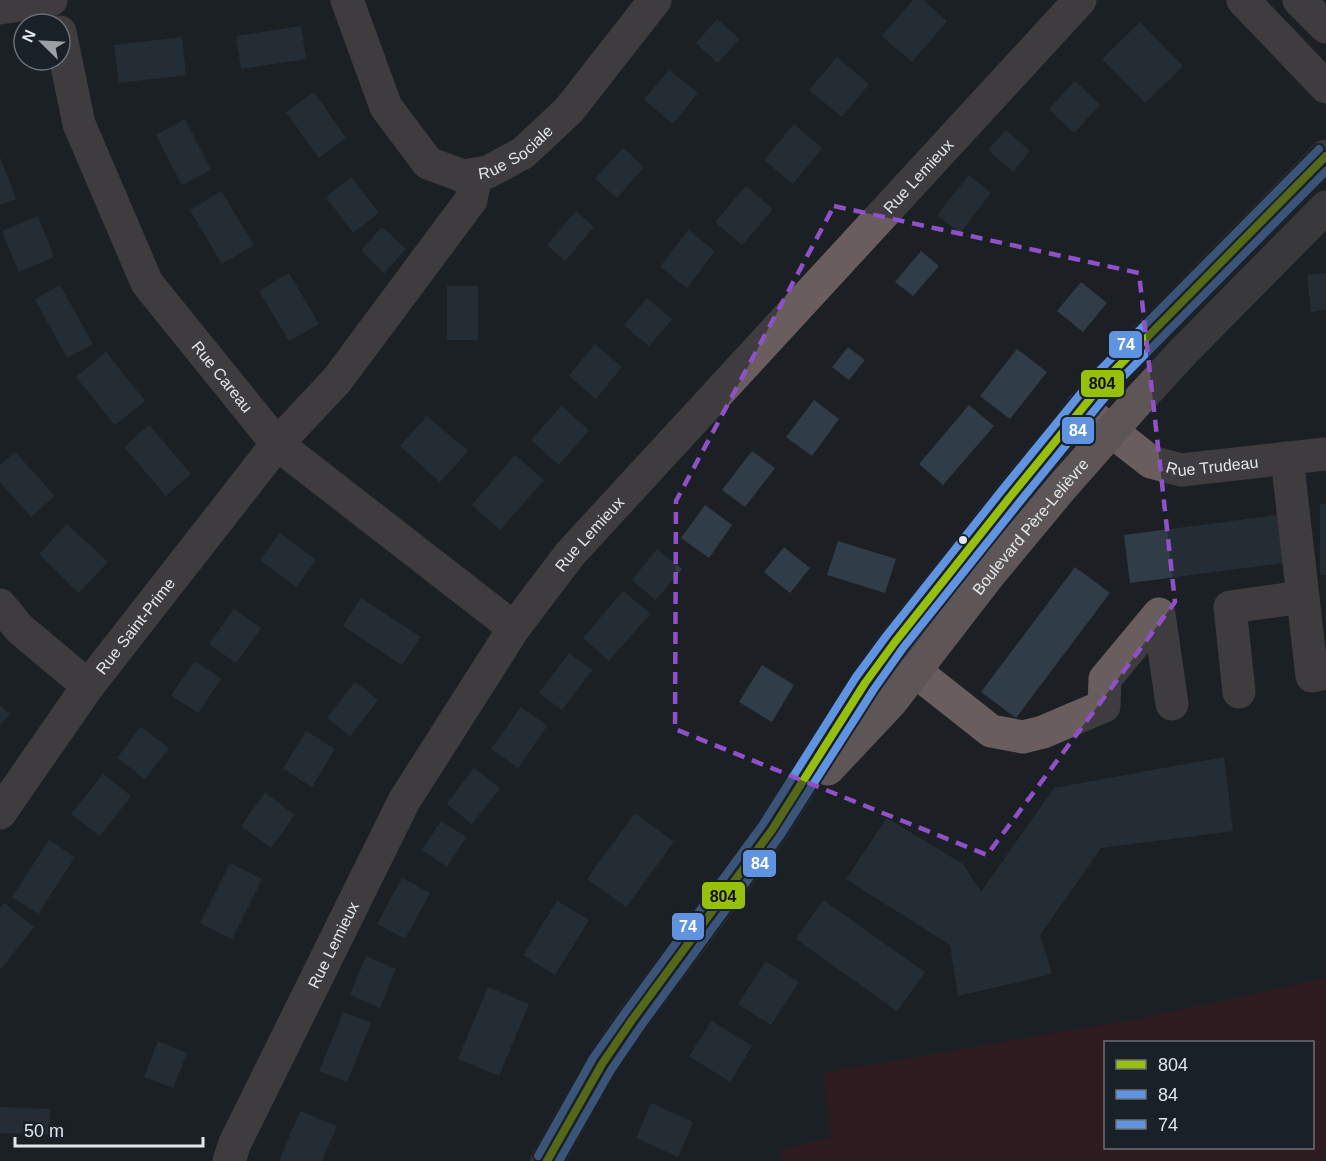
<svg xmlns="http://www.w3.org/2000/svg" width="1326" height="1161" viewBox="0 0 1326 1161" font-family="Helvetica,sans-serif">
<style>
.green{fill:#461619;fill-rule:evenodd}
.building{fill:#303c47}
.lines{fill:none;stroke-linecap:round;stroke-linejoin:round}
.minor{stroke:#695d5d;stroke-width:33}
.major{stroke:#5e5557;stroke-width:33}
.bus-1-casing{stroke:#192028;stroke-width:12}
.bus-2-casing{stroke:#192028;stroke-width:12}
.bus-3-casing{stroke:#192028;stroke-width:12}
.bus-1{stroke:#97bf0d;stroke-width:8}
.bus-2{stroke:#6094e1;stroke-width:8}
.bus-3{stroke:#6094e1;stroke-width:8}
.marked{fill:none;stroke:#9051c8;stroke-width:4.5;stroke-dasharray:12 8;stroke-linejoin:round}
.bus-dot{fill:#e2e7ec;stroke:#192028;stroke-width:2}
.labels{text-anchor:middle;stroke-width:6;stroke-linejoin:round;paint-order:stroke}
.street-label{font-size:16px;fill:#e2e7ec;stroke:#192028}
.line-badge{stroke:#192028;stroke-width:2}
.badge-label{font-size:16px;text-anchor:middle;font-weight:bold;fill:#fff}
.pale-badge-label{font-size:16px;text-anchor:middle;font-weight:bold;fill:#111}
</style>
<rect width="100%" height="100%" fill="#1c2024"/>
<path class="green" d="M1326,978V1161H784L781,1150L831,1137L823,1073L1138,1019ZM1106,1042H1312V1148H1106Z"/>
<path class="building" d="M913,0H923L947,21L912,62L882,36Z
M717,19L739,39L718,63L696,43Z
M1140,22L1183,66L1145,103L1102,59Z
M301,26L306,59L241,69L236,36Z
M182,37L186,75L119,83L114,45Z
M837,57L869,84L842,117L809,90Z
M669,70L698,93L673,124L644,100Z
M1075,81L1100,105L1074,133L1049,109Z
M314,92L346,138L319,158L286,112Z
M185,119L211,170L182,185L156,135Z
M794,124L822,148L793,184L764,160Z
M1006,130L1030,151L1013,172L988,150Z
M623,148L644,167L617,198L595,179Z
M0,157L16,199L0,205Z
M969,175L991,193L960,233L937,215Z
M351,177L379,213L353,233L326,197Z
M746,186L773,209L742,245L715,222Z
M221,191L254,245L222,264L190,210Z
M576,211L594,227L565,261L547,245Z
M38,216L54,257L19,272L2,231Z
M382,227L406,249L384,273L361,250Z
M688,230L715,251L687,288L660,267Z
M921,251L939,266L913,296L895,282Z
M289,273L319,324L289,341L259,291Z
M1326,273V310L1311,312L1307,275Z
M1081,282L1107,303L1083,332L1057,311Z
M60,285L93,344L67,358L35,299Z
M447,286H478V340H447Z
M647,298L672,319L649,346L624,325Z
M595,344L622,367L596,399L569,376Z
M848,347L865,360L849,380L832,367Z
M1017,349L1047,372L1010,419L980,396Z
M106,352L145,401L115,425L76,377Z
M814,400L839,419L812,456L786,437Z
M969,405L994,426L943,485L919,464Z
M561,406L589,430L559,465L531,440Z
M427,416L468,451L440,482L400,446Z
M149,425L191,474L166,496L124,447Z
M752,451L775,468L745,507L722,490Z
M15,452L55,496L31,517L0,482V465Z
M515,455L544,480L500,530L472,505Z
M1320,504H1326V575H1320Z
M705,505L732,525L709,558L681,538Z
M1277,515L1283,563L1130,583L1124,535Z
M67,524L108,562L79,593L39,554Z
M280,533L316,560L296,587L260,560Z
M838,541L896,559L885,593L827,575Z
M784,547L810,568L790,593L764,572Z
M657,549L682,569L656,600L632,580Z
M1075,567L1110,593L1016,718L981,692Z
M623,591L650,614L609,661L583,638Z
M361,598L421,637L402,665L343,626Z
M234,609L261,628L236,663L209,644Z
M569,653L592,670L562,710L539,693Z
M195,661L221,679L198,713L171,695Z
M762,665L794,685L772,722L739,702Z
M355,682L378,700L350,736L327,718Z
M0,705L10,714L0,725Z
M521,707L547,726L518,768L491,749Z
M141,727L169,748L145,779L117,758Z
M306,731L335,749L312,787L283,769Z
M1224,757L1233,831L1101,848L1040,935L1052,974L958,996L950,945L846,879L887,818L963,864L981,892L1054,788Z
M474,768L500,788L472,824L447,804Z
M103,774L131,796L100,836L71,814Z
M265,793L295,815L271,848L241,826Z
M635,813L674,842L626,907L587,879Z
M441,821L466,837L447,867L422,850Z
M49,840L75,857L38,914L12,897Z
M230,863L262,879L232,939L200,923Z
M402,878L430,893L405,939L377,924Z
M823,900L925,972L897,1011L796,939Z
M557,901L589,920L555,975L523,955Z
M4,903L34,927L0,970V908Z
M366,956L396,969L380,1008L350,995Z
M766,961L799,982L771,1025L738,1004Z
M488,987L529,1004L499,1076L458,1059Z
M343,1012L371,1023L347,1082L319,1071Z
M712,1021L752,1046L730,1082L689,1056Z
M158,1041L187,1053L173,1088L144,1077Z
M651,1103L693,1122L678,1157L636,1138Z
M0,1107L50,1109L49,1135L0,1133Z
M300,1111L337,1126L322,1161H279Z"/>
<g class="lines">
<g class="minor">
<path id="s1" d="M347,0L386,107L428,163L463,176L488,172L523,153L569,110L655,0"/>
<path d="M1243,0L1326,87"/>
<path d="M1299,0L1326,27"/>
<path d="M0,8L51,0"/>
<path id="s2" d="M60,32L79,124L147,283L277,444L514,628"/>
<path id="s3" d="M1082,408L1151,462L1181,470L1326,454"/>
<path d="M1287,458L1312,676L1326,673"/>
<path d="M0,605L20,629L88,686"/>
<path d="M915,671L991,731L1023,737L1043,732L1104,706L1105,679L1159,614L1172,704"/>
<path d="M1239,692L1230,607L1303,597"/>
<path id="s4" d="M0,813L88,686L277,444L337,380L471,200L476,174"/>
<path id="s5" d="M229,1161L235,1143L404,801L514,628L570,554L1080,0"/>
</g>
<g class="major">
<path id="s6" d="M828,769L891,702L989,575L1062,487L1136,403L1183,352L1326,207"/>
<path d="M547,1161L602,1064L632,1020L696,934L772,830L865,683L895,642L1010,497L1107,378L1326,156"/>
</g>
<g class="bus-1-casing">
<path id="bus-1" d="M547,1161L602,1064L632,1020L772,830L865,683L895,642L1010,497L1107,378L1326,156"/>
</g>
<g class="bus-2-casing">
<path id="bus-2" d="M559,1161L611,1070L641,1026L780,836L874,689L903,648L1018,504L1115,385L1326,171"/>
</g>
<g class="bus-3-casing">
<path id="bus-3" d="M538,1156L593,1058L624,1014L763,824L856,677L887,635L1002,490L1099,371L1319,149"/>
</g>
<use href="#bus-1" class="bus-1"/>
<use href="#bus-2" class="bus-2"/>
<use href="#bus-3" class="bus-3"/>
</g>
<path d="M0 0H1326V1161H0ZM834,206L1139,273L1175,602L987,855L675,729L676,501Z" fill="#1c2024" fill-opacity=".55" fill-rule="evenodd"/>
<path class="marked" d="M834,206L1139,273L1175,602L987,855L675,729L676,501Z"/>
<circle class="bus-dot" cx="963" cy="540" r="5"/>
<g class="labels">
<g class="street-label">
<text dy="6" stroke="none"><textPath href="#s1" startOffset="280">Rue Sociale</textPath></text>
<text dy="6" stroke="none"><textPath href="#s5" startOffset="1212">Rue Lemieux</textPath></text>
<text dy="6" stroke="none"><textPath href="#s2" startOffset="387">Rue Careau</textPath></text>
<text dy="6" stroke="none"><textPath href="#s3" startOffset="150">Rue Trudeau</textPath></text>
<text dy="6" stroke="none"><textPath href="#s6" startOffset="316">Boulevard Père-Lelièvre</textPath></text>
<text dy="6" stroke="none"><textPath href="#s5" startOffset="726">Rue Lemieux</textPath></text>
<text dy="6" stroke="none"><textPath href="#s4" startOffset="231">Rue Saint-Prime</textPath></text>
<text dy="6" stroke="none"><textPath href="#s5" startOffset="240">Rue Lemieux</textPath></text>
</g>
</g>
<g class="line-badge">
<rect x="1108" y="330" width="35" height="29" rx="6" fill="#6094e1"/>
<rect x="1080" y="369" width="45" height="29" rx="6" fill="#97bf0d"/>
<rect x="1061" y="416" width="34" height="29" rx="6" fill="#6094e1"/>
<rect x="742" y="849" width="35" height="29" rx="6" fill="#6094e1"/>
<rect x="701" y="881" width="45" height="29" rx="6" fill="#97bf0d"/>
<rect x="671" y="912" width="34" height="29" rx="6" fill="#6094e1"/>
</g>
<g class="badge-label">
<text x="1126" y="350">74</text>
<text x="1078" y="436">84</text>
<text x="760" y="869">84</text>
<text x="688" y="932">74</text>
</g>
<g class="pale-badge-label">
<text x="1102" y="389">804</text>
<text x="723" y="902">804</text>
</g>
<rect x="1104" y="1041" width="210" height="108" fill="#192028" stroke="#697076" stroke-width="1.5"/>
<rect x="1116" y="1060" width="30" height="9" fill="#97bf0d" stroke="#697076" stroke-width="1.5"/>
<text x="1158" y="1071" font-size="18" fill="#e2e7ec">804</text>
<rect x="1116" y="1090" width="30" height="9" fill="#6094e1" stroke="#697076" stroke-width="1.5"/>
<text x="1158" y="1101" font-size="18" fill="#e2e7ec">84</text>
<rect x="1116" y="1120" width="30" height="9" fill="#6094e1" stroke="#697076" stroke-width="1.5"/>
<text x="1158" y="1131" font-size="18" fill="#e2e7ec">74</text>
<g transform="translate(42 42) rotate(294)"><circle r="28" fill="#192028" stroke="#697076" stroke-width="1.5"/>
<path d="M0-4.5L10 22L0 15L-10 22Z" fill="#9da1a6"/>
<text y="-9" font-size="16" font-weight="bold" text-anchor="middle" fill="#e2e7ec">N</text>
</g>
<path d="M15 1137v9h188v-9" fill="none" stroke="#e2e7ec" stroke-width="3"/>
<text x="24" y="1137" font-size="18" fill="#e2e7ec" stroke="#192028" stroke-width="4.5" paint-order="stroke">50 m</text>
</svg>
